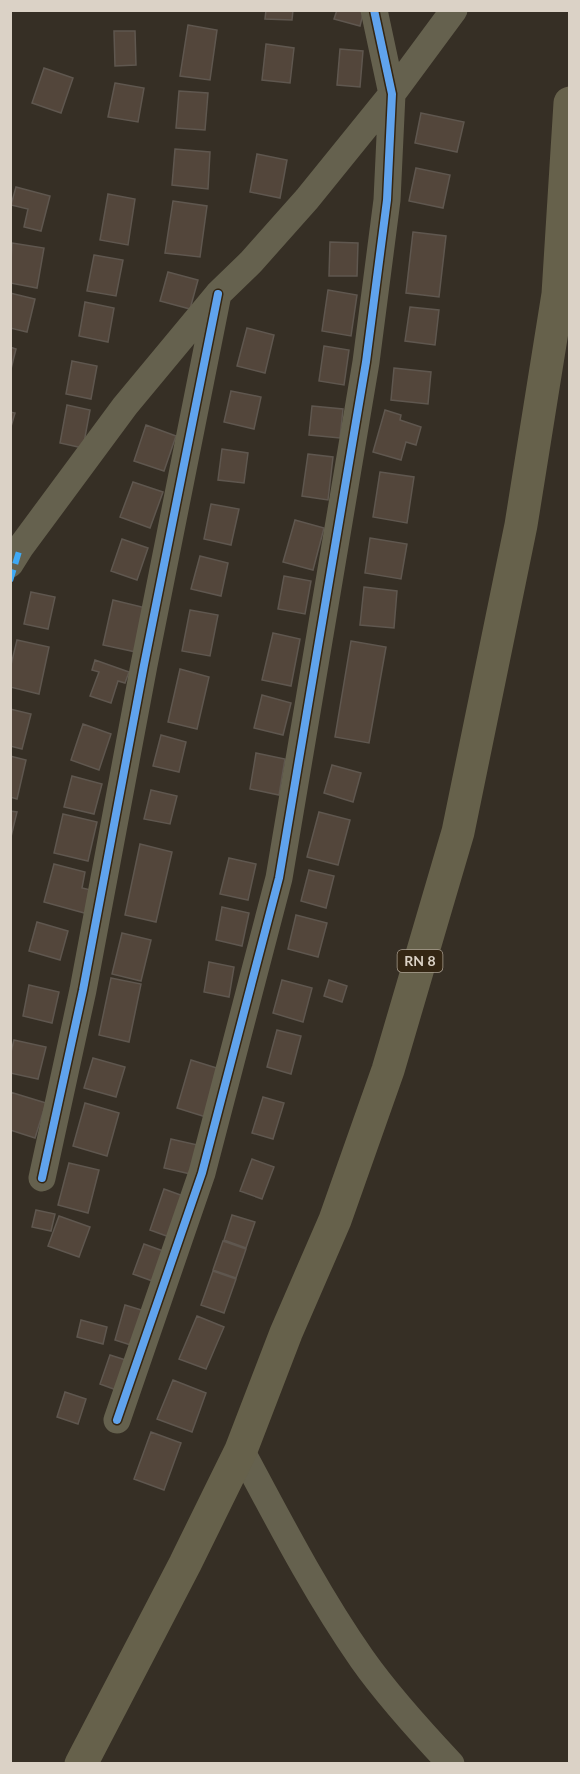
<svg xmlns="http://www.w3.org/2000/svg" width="580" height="1774" viewBox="0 0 580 1774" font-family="Lato,sans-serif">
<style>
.building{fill:#53463b;stroke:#5f574f;stroke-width:1.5}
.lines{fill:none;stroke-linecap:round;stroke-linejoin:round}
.street{stroke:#65614e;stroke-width:27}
.primary{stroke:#66614b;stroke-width:33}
.quiet{stroke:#3fa9f5;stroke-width:6;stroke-dasharray:12 6;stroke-linecap:butt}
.cycleway-casing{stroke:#342613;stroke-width:11}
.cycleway{stroke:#60a3ed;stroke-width:8}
.labels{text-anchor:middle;stroke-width:5;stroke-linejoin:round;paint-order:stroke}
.shield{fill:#342613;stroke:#a99e90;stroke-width:1.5}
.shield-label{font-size:14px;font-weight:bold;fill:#dbd2c6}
</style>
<rect width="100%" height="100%" fill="#362f25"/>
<path class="building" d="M266,10H293L292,20L265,19Z
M337,10H364L360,26L334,19Z
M188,25L217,30L210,80L180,76Z
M114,31H135L136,65L115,66Z
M266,44L294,48L290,83L262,80Z
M340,49L363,51L360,87L337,85Z
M44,68L73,78L61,113L32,103Z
M115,83L144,88L138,122L108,117Z
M179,91L208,93L205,130L176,128Z
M421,113L464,122L457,152L415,143Z
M175,149L210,152L208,189L172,185Z
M257,154L287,160L280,198L250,192Z
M416,168L450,175L443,208L409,201Z
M16,187L50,196L41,231L24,227L28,209L11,205Z
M108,194L135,199L128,245L100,240Z
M173,201L207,206L200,257L165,253Z
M413,232L446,236L439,297L406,293Z
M330,242L358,243L357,276H329Z
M12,243L44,248L37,288L10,283Z
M94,255L123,260L116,296L87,291Z
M168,272L198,280L190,309L160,301Z
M328,290L357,295L351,336L322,331Z
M10,293L35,299L27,332L10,328Z
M85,302L114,308L108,342L79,336Z
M410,307L439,310L435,345L405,341Z
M247,328L274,335L265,373L237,366Z
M324,346L349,350L344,385L319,381Z
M10,347L16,349L10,373Z
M72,361L97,366L91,399L66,394Z
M394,368L431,372L428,404L391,400Z
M231,391L261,397L254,429L224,422Z
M67,405L90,410L83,448L60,443Z
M312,406L343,409L340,438L309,435Z
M385,410L401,415L400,420L421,427L416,445L406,442L401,460L373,452Z
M10,412L15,413L10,430Z
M146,425L176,436L164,471L134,461Z
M222,449L248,453L244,483L218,480Z
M308,454L333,457L328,500L302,496Z
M380,472L414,477L407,523L373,517Z
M133,482L163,492L150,528L120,517Z
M211,504L239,509L231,545L204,539Z
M295,520L324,528L313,570L283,562Z
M370,538L407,544L401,579L365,573Z
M122,539L148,548L137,580L111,571Z
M200,556L228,563L221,596L191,589Z
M284,576L311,581L305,614L278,609Z
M364,587L397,591L394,628L360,625Z
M31,592L55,597L48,629L24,624Z
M113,600L146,608L136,652L103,645Z
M190,610L218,615L210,656L182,651Z
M273,633L300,639L291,686L262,680Z
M17,640L49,647L39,694L10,687V669Z
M351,641L386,647L369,743L335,737Z
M95,660L129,672L125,683L118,681L111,703L90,696L99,672L92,670Z
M180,669L209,677L197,729L168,722Z
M262,695L291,703L283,735L254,728Z
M10,709L31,714L22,749L10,746Z
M83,724L111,734L99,770L71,760Z
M161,735L186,742L179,772L153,766Z
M256,753L285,759L279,795L250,789Z
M10,756L26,760L17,799L10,797Z
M332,765L361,773L353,802L324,793Z
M72,776L102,784L94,814L64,807Z
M151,790L177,796L170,824L144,819Z
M10,811L17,812L10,841Z
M319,812L350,820L338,865L307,857Z
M63,814L97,822L88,861L54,853Z
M140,844L172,852L156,922L125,915Z
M229,858L256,864L248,900L220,894Z
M54,864L85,872L82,888L95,891L88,914L44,902Z
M309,870L334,876L326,908L301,901Z
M222,907L249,913L242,946L216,940Z
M296,915L327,923L318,957L288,949Z
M37,922L68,931L60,960L29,951Z
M122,933L151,940L141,981L112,974Z
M209,962L234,967L229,997L204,992Z
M111,978L141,984L129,1042L99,1035Z
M282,980L312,988L303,1022L273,1013Z
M329,980L347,986L342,1002L324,996Z
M29,985L59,992L52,1023L23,1016Z
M277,1030L301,1036L291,1074L267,1067Z
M14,1040L46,1047L38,1079L10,1073V1056Z
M93,1058L125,1067L116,1097L84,1088Z
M191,1060L220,1069L206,1117L177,1108Z
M10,1092L46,1103L35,1138L10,1130Z
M263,1097L284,1103L273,1139L252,1133Z
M85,1103L119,1113L107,1156L73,1146Z
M171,1139L202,1146L195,1175L164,1168Z
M252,1159L274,1167L262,1199L240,1191Z
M69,1163L99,1170L88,1213L58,1205Z
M164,1189L186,1197L172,1238L150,1230Z
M36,1210L55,1214L51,1231L32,1227Z
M232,1215L255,1222L246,1248L224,1240Z
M59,1216L90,1227L79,1257L48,1246Z
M223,1241L246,1249L236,1278L213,1270Z
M144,1244L166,1252L155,1282L133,1274Z
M213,1271L236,1279L224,1313L201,1305Z
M125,1305L148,1312L137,1347L115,1340Z
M197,1316L224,1327L206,1369L179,1359Z
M81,1320L107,1327L103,1344L77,1337Z
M110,1355L129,1361L119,1391L100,1384Z
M173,1380L206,1393L192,1432L157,1419Z
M65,1392L86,1399L78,1424L57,1417Z
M151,1432L181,1443L164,1490L134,1479Z"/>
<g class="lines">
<path class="street" d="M10,564L20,548L125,406L218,294L251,262L307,199L392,94L454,10
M42,1178L83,990L144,665L218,294
M117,1420L202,1173L279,878L366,362L387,200L392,94L374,10
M241,1450C279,1521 316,1593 362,1659C388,1696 420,1731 451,1764"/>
<path class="primary" d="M81,1764L185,1564L241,1450L286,1333L335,1220L388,1070L458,832L521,525L558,294L570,103"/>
<path class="quiet" d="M10,581L20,548"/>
<g class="cycleway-casing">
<path id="cycleway" d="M42,1178L83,990L144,665L218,294
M117,1420L202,1173L279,878L366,362L387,200L392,94L374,10"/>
</g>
<use href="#cycleway" class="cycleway"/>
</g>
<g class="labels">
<rect class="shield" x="397.5" y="950" width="45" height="22" rx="4.5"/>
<g class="shield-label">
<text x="420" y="966">RN 8</text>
</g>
</g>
<rect width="580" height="1774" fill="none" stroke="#dbd2c6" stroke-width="24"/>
</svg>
